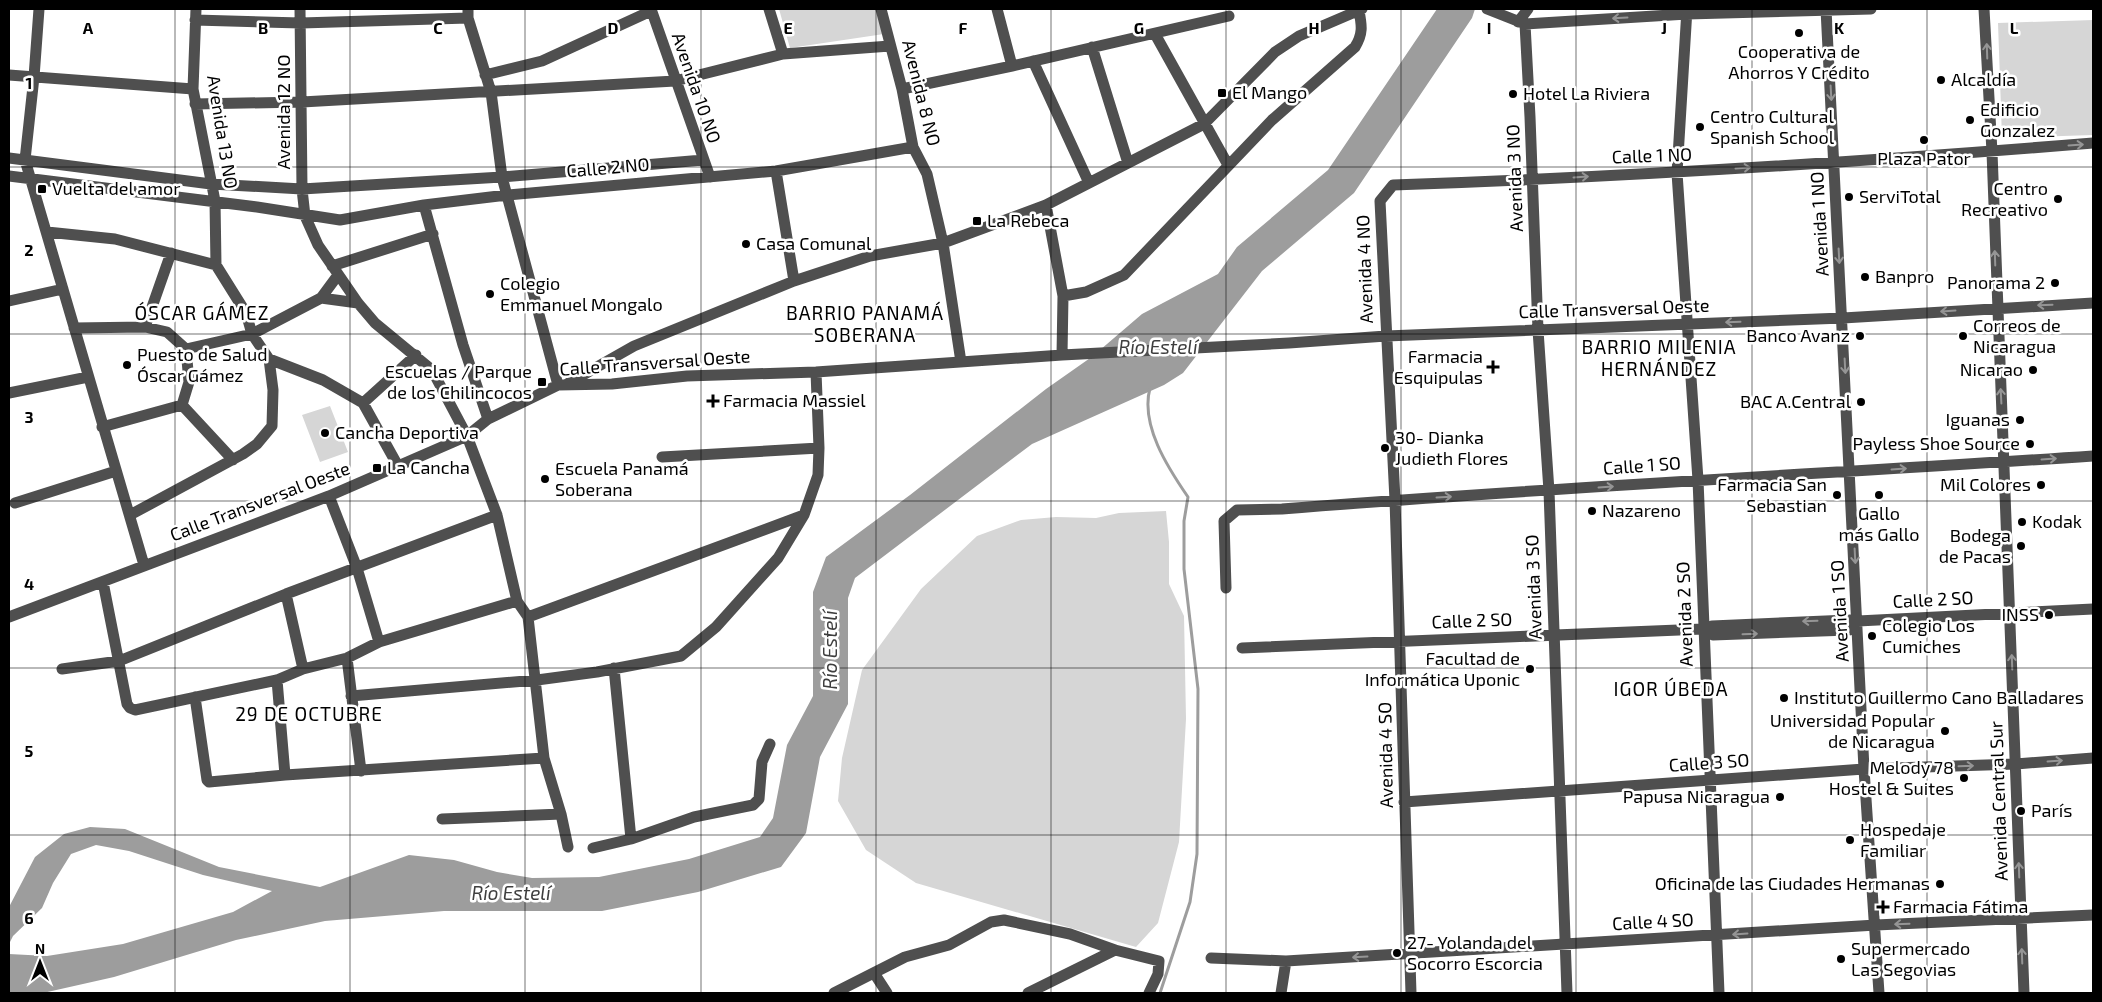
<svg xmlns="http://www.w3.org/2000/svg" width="2102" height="1002" viewBox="0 0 2102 1002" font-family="'Exo 2',sans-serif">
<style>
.green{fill:#d6d6d6}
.water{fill:#9d9d9d}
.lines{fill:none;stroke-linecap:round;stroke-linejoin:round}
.stream{stroke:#9d9d9d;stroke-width:3}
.minor{stroke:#4f4f4f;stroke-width:11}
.oneway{stroke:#959595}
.grid{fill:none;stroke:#000;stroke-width:1;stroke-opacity:0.55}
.poi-dot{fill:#000;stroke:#fff;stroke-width:2}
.labels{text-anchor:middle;stroke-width:5;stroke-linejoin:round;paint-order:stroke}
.poi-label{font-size:18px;fill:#000;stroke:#fff;text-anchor:start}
.street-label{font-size:18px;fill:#000;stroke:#fff}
.neighbourhood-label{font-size:19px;letter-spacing:1px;fill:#000;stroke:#fff}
.water-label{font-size:19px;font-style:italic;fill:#3e3e3e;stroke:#fff}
.grid-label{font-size:16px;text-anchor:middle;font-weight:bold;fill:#000;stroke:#fff;stroke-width:5;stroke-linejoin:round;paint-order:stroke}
</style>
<rect width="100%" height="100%" fill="#fff"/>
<path class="green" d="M779,9H876L884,34L790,48Z
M2093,20V135L2002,138L1998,23Z
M330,406L348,452L320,462L302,415Z
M1166,511L1169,542V584L1184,616L1186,719L1179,842L1158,923L1136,947L916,883L866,850L838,801L842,758L862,670L921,589L977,536L1021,520L1056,517L1096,518L1119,513Z"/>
<path class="water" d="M1437,9H1475L1472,18L1354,193L1262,271L1183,373L1164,385L1032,444L855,578L848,598V704L820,757L806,833L781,867L698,892L602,911H444L325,921L236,940L114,977L43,993L9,992V954L47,956L123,944L233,912L272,891L203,875L129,851L96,845L71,854L53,883L42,908L13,936L9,944V907L35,857L64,834L90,827L125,829L219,867L320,887L409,855L454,860L497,872L532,878L599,877L689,859L760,837L773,818L787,745L813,696V592L826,557L910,495L1046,389L1093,356L1142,314L1218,274L1237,247L1328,170Z"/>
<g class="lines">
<path class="stream" d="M1150,388C1140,425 1168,468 1188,497L1184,521V569L1198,689L1197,854L1190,902L1160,993"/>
<path class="minor" d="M39,9L34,77L25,160L144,565
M196,9L193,89L215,201L216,265
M300,9L302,189L305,216L318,245L358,303L375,323L432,370L467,436L497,515L517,601L528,617L544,758L561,814L568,847
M468,9V18L491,92L502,177L558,385
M651,9L710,177
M769,9L783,54
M881,9L902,89L913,147L927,174L943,243L961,362
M997,9L1012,66
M1487,9L1525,24L1687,14L1871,9
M1687,9L1677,173L1698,480L1719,993
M1826,9L1864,769L1879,993
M1984,9L1992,152L2024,993
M195,20L301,23L468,18
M1518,22L1528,9
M1525,24L1530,117L1538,330L1549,491L1567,993
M1155,34L1228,165
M1092,47L1128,163
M1033,61L1089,183
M9,75L193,89
M485,75L542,61L651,11
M902,89L1012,66L1229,16
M195,104L302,102L675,81L783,54L890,46
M9,158L211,184L302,189L502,177L703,160
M776,171L794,281
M9,176L257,207L340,220L424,205L507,195L776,171L913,147
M424,205L463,345L488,419
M1046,205L1063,296L1062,355
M47,232L115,239L216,265L246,313L252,334L269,359L273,390L272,426L257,444L243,454L130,515
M332,266L433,234
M1063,296L1086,292L1124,275L1272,120L1355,47C1363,34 1362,26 1359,11
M321,298L338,275
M9,301L63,289
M145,327L171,253
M74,328L145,327L167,332L186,349L189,382L182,405L102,427
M186,349L252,334L321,298L358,303
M269,359L323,380L363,403L398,466
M567,384L634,346L794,281L870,256L943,243L1046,205L1204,124L1275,52L1299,36L1362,9
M9,393L88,377
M363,403L416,355
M182,405L233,460
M662,457L819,448
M329,496L357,568L379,642
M15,503L116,471
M103,582L127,704L130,708L135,710L277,680L303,669L347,658L379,642L517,601
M1226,588L1224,521L1237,510L1282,509C1552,487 1823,474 2093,456
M286,594L303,669
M9,617L329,496L467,436L488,419L558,385L612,384L687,376L816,372L1062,355L1289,343L1386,336L1843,318L2093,303
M528,617L804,515
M1703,629L1713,635L1849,630L1858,621
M1242,648L1703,629L1712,626L1849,620L1858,621L2093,609
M347,658L361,771
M614,668L631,839
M62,669L119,661L286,594L497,515
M277,680L285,775
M351,696L537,680L597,672L681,656L716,627L778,558L804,515L818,475L819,448L816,372
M195,697L207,780L209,782L285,775L544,758
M1404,802L1864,769L2016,764L2093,758
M442,819L561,814
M593,848L631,839L694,817L753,805L759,799L762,762L770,744
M1211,958L1286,961L1876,925L2093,915
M874,973L887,993
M834,993L905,957L949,945L991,922L1004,920L1070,934L1115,950
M1028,993L1115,950L1159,961L1158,974L1149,993
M1281,993L1286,961
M1411,993L1395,500L1380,201L1393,185C1627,177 1860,162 2093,143"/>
</g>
<defs><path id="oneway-shaft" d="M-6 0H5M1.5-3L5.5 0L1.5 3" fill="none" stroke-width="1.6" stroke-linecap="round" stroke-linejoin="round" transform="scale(1.25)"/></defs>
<g class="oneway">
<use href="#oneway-shaft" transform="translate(1620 18) rotate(177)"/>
<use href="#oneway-shaft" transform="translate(1987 51) rotate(-92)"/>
<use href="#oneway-shaft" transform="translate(1831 93) rotate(87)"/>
<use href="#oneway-shaft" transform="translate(2076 145) rotate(-4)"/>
<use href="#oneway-shaft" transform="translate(1743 168) rotate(-4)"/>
<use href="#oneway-shaft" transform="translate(1581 177) rotate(-4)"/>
<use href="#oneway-shaft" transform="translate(1839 256) rotate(87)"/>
<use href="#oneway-shaft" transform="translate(1995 258) rotate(-92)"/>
<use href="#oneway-shaft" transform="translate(2045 305) rotate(178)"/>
<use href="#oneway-shaft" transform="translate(1948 311) rotate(176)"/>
<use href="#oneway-shaft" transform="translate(1733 322) rotate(178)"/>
<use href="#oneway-shaft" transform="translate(1845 366) rotate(87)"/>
<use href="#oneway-shaft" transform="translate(2001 396) rotate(-93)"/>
<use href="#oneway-shaft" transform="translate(2049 459) rotate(-4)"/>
<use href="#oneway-shaft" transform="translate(1899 469) rotate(-4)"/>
<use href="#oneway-shaft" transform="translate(1606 487) rotate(-4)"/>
<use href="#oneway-shaft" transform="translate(1444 497) rotate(-3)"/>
<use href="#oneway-shaft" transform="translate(1855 556) rotate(87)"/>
<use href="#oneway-shaft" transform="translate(1810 621) rotate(178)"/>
<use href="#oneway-shaft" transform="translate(1750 634) rotate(-2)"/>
<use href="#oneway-shaft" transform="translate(2012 662) rotate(-92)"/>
<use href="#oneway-shaft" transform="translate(2055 761) rotate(-4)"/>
<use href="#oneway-shaft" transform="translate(1966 766) rotate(-2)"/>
<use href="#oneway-shaft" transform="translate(2019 870) rotate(-92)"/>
<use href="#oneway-shaft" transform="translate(1902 924) rotate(178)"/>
<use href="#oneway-shaft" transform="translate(1740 934) rotate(176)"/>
<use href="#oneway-shaft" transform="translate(2022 956) rotate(-92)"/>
<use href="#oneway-shaft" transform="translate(1360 957) rotate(177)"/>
</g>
<path class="grid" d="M175,9V993M350,9V993M525,9V993M701,9V993M876,9V993M1051,9V993M1226,9V993M1401,9V993M1576,9V993M1752,9V993M1927,9V993M9,167H2093M9,334H2093M9,501H2093M9,668H2093M9,835H2093"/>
<g class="poi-dot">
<circle cx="1799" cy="33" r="5"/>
<circle cx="1941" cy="80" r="5"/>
<rect x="1217" y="88" width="10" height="10" rx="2.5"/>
<circle cx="1513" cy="94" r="5"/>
<circle cx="1970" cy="120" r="5"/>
<circle cx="1700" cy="127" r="5"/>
<circle cx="1924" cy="140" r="5"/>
<rect x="37" y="184" width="10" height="10" rx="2.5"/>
<circle cx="1849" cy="197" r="5"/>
<circle cx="2058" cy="199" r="5"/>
<rect x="972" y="216" width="10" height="10" rx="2.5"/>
<circle cx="746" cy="244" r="5"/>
<circle cx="1865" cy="277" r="5"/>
<circle cx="2055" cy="283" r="5"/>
<circle cx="490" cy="294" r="5"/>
<circle cx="1860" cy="336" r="5"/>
<circle cx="1963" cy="336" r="5"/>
<circle cx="127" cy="365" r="5"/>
<path d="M1490.5 359.5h5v5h5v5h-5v5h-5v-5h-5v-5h5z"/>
<circle cx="2033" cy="370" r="5"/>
<rect x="537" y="377" width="10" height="10" rx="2.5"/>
<path d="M710.5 393.5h5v5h5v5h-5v5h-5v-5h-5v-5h5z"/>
<circle cx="1861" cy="402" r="5"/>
<circle cx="2020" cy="420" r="5"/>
<circle cx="325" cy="433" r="5"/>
<circle cx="2030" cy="444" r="5"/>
<circle cx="1385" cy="448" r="5"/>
<rect x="372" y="463" width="10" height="10" rx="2.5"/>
<circle cx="545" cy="479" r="5"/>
<circle cx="2041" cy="485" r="5"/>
<circle cx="1837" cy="495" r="5"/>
<circle cx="1879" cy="495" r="5"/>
<circle cx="1592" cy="511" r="5"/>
<circle cx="2022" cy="522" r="5"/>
<circle cx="2021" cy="546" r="5"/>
<circle cx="2049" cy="615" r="5"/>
<circle cx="1872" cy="636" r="5"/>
<circle cx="1530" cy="669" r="5"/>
<circle cx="1784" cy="698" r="5"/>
<circle cx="1945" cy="731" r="5"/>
<circle cx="1964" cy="778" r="5"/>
<circle cx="1780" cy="797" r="5"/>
<circle cx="2021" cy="811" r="5"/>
<circle cx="1850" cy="840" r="5"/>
<circle cx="1940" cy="884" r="5"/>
<path d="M1880.5 899.5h5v5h5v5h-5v5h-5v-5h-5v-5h5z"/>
<circle cx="1397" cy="953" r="5"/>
<circle cx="1841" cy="959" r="5"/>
</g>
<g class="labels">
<g class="poi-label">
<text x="1799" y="58" text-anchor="middle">Cooperativa de<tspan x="1799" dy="21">Ahorros Y Crédito</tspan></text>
<text x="1951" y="86">Alcaldía</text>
<text x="1232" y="99">El Mango</text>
<text x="1523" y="100">Hotel La Riviera</text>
<text x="1980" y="116">Edificio<tspan x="1980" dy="21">Gonzalez</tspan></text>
<text x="1710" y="123">Centro Cultural<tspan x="1710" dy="21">Spanish School</tspan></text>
<text x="1924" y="165" text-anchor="middle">Plaza Pator</text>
<text x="52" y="195">Vuelta del amor</text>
<text x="2048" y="195" text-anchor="end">Centro<tspan x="2048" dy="21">Recreativo</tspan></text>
<text x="1859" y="203">ServiTotal</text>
<text x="987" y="227">La Rebeca</text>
<text x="756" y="250">Casa Comunal</text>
<text x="1875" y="283">Banpro</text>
<text x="2045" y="289" text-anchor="end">Panorama 2</text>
<text x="500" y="290">Colegio<tspan x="500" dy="21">Emmanuel Mongalo</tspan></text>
<text x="1973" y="332">Correos de<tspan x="1973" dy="21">Nicaragua</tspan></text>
<text x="1850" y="342" text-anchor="end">Banco Avanz</text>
<text x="137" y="361">Puesto de Salud<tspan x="137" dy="21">Óscar Gámez</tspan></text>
<text x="1483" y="363" text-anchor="end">Farmacia<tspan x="1483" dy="21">Esquipulas</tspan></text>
<text x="2023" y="376" text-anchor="end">Nicarao</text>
<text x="532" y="378" text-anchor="end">Escuelas / Parque<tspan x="532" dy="21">de los Chilincocos</tspan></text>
<text x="723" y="407">Farmacia Massiel</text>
<text x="1851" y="408" text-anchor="end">BAC A.Central</text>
<text x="2010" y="426" text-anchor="end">Iguanas</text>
<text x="335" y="439">Cancha Deportiva</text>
<text x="1395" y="444">30- Dianka<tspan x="1395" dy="21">Judieth Flores</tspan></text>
<text x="2020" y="450" text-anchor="end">Payless Shoe Source</text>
<text x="387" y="474">La Cancha</text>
<text x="555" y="475">Escuela Panamá<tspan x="555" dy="21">Soberana</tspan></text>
<text x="1827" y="491" text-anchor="end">Farmacia San<tspan x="1827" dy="21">Sebastian</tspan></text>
<text x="2031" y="491" text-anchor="end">Mil Colores</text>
<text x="1602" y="517">Nazareno</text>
<text x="1879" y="520" text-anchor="middle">Gallo<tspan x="1879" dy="21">más Gallo</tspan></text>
<text x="2032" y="528">Kodak</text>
<text x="2011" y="542" text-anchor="end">Bodega<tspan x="2011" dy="21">de Pacas</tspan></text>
<text x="2039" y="621" text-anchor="end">INSS</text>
<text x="1882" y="632">Colegio Los<tspan x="1882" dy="21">Cumiches</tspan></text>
<text x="1520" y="665" text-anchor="end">Facultad de<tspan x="1520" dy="21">Informática Uponic</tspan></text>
<text x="1794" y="704">Instituto Guillermo Cano Balladares</text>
<text x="1935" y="727" text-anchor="end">Universidad Popular<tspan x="1935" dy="21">de Nicaragua</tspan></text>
<text x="1954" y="774" text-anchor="end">Melody 78<tspan x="1954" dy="21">Hostel &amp; Suites</tspan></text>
<text x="1770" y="803" text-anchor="end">Papusa Nicaragua</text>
<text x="2031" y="817">París</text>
<text x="1860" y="836">Hospedaje<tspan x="1860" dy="21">Familiar</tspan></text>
<text x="1930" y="890" text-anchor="end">Oficina de las Ciudades Hermanas</text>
<text x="1893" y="913">Farmacia Fátima</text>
<text x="1407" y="949">27- Yolanda del<tspan x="1407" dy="21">Socorro Escorcia</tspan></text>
<text x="1851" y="955">Supermercado<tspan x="1851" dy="21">Las Segovias</tspan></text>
</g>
<g class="street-label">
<text transform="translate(696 88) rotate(71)" y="6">Avenida 10 NO</text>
<text transform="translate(921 93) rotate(76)" y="6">Avenida 8 NO</text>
<text transform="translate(284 112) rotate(-90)" y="6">Avenida 12 NO</text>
<text transform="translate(222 132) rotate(81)" y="6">Avenida 13 NO</text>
<text transform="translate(1652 156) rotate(-2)" y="6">Calle 1 NO</text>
<text transform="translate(608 168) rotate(-5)" y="6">Calle 2 NO</text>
<text transform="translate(1515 178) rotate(-92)" y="6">Avenida 3 NO</text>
<text transform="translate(1820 224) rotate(-93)" y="6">Avenida 1 NO</text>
<text transform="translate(1365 269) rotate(-92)" y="6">Avenida 4 NO</text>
<text transform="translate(1614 309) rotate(-2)" y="6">Calle Transversal Oeste</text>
<text transform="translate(655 363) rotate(-4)" y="6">Calle Transversal Oeste</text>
<text transform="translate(1642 466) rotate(-4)" y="6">Calle 1 SO</text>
<text transform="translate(260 502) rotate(-21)" y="6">Calle Transversal Oeste</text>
<text transform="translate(1534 587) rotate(-92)" y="6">Avenida 3 SO</text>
<text transform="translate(1933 600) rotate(-3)" y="6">Calle 2 SO</text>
<text transform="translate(1840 611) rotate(-93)" y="6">Avenida 1 SO</text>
<text transform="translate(1685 614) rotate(-92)" y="6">Avenida 2 SO</text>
<text transform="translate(1472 621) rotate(-2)" y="6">Calle 2 SO</text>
<text transform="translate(1386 755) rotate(-91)" y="6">Avenida 4 SO</text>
<text transform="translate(1709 763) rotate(-4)" y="6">Calle 3 SO</text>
<text transform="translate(1999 801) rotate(-92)" y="6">Avenida Central Sur</text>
<text transform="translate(1653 922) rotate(-3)" y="6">Calle 4 SO</text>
</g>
<g class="neighbourhood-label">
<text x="202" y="320">ÓSCAR GÁMEZ</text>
<text x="865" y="320">BARRIO PANAMÁ<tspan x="865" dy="22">SOBERANA</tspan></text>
<text x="1659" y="354">BARRIO MILENIA<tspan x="1659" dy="22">HERNÁNDEZ</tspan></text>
<text x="1671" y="696">IGOR ÚBEDA</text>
<text x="309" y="721">29 DE OCTUBRE</text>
</g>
<g class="water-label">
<text x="1158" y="354">Río Estelí</text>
<text transform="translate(830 650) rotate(-90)" y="7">Río Estelí</text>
<text x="511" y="900">Río Estelí</text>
</g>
</g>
<g class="grid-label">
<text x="88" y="34">A</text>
<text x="263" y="34">B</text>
<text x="438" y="34">C</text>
<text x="613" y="34">D</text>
<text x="788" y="34">E</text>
<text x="963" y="34">F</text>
<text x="1139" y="34">G</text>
<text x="1314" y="34">H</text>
<text x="1489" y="34">I</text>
<text x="1664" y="34">J</text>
<text x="1839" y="34">K</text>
<text x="2014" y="34">L</text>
<text x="29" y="89">1</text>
<text x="29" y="256">2</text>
<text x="29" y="423">3</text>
<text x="29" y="590">4</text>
<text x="29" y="757">5</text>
<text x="29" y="924">6</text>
</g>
<rect width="2102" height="1002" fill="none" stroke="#000000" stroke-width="20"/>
<g transform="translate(40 962)" stroke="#ffffff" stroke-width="4" paint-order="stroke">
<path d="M0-4L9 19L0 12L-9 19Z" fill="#000000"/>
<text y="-8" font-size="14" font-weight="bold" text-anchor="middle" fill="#000000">N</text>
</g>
</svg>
